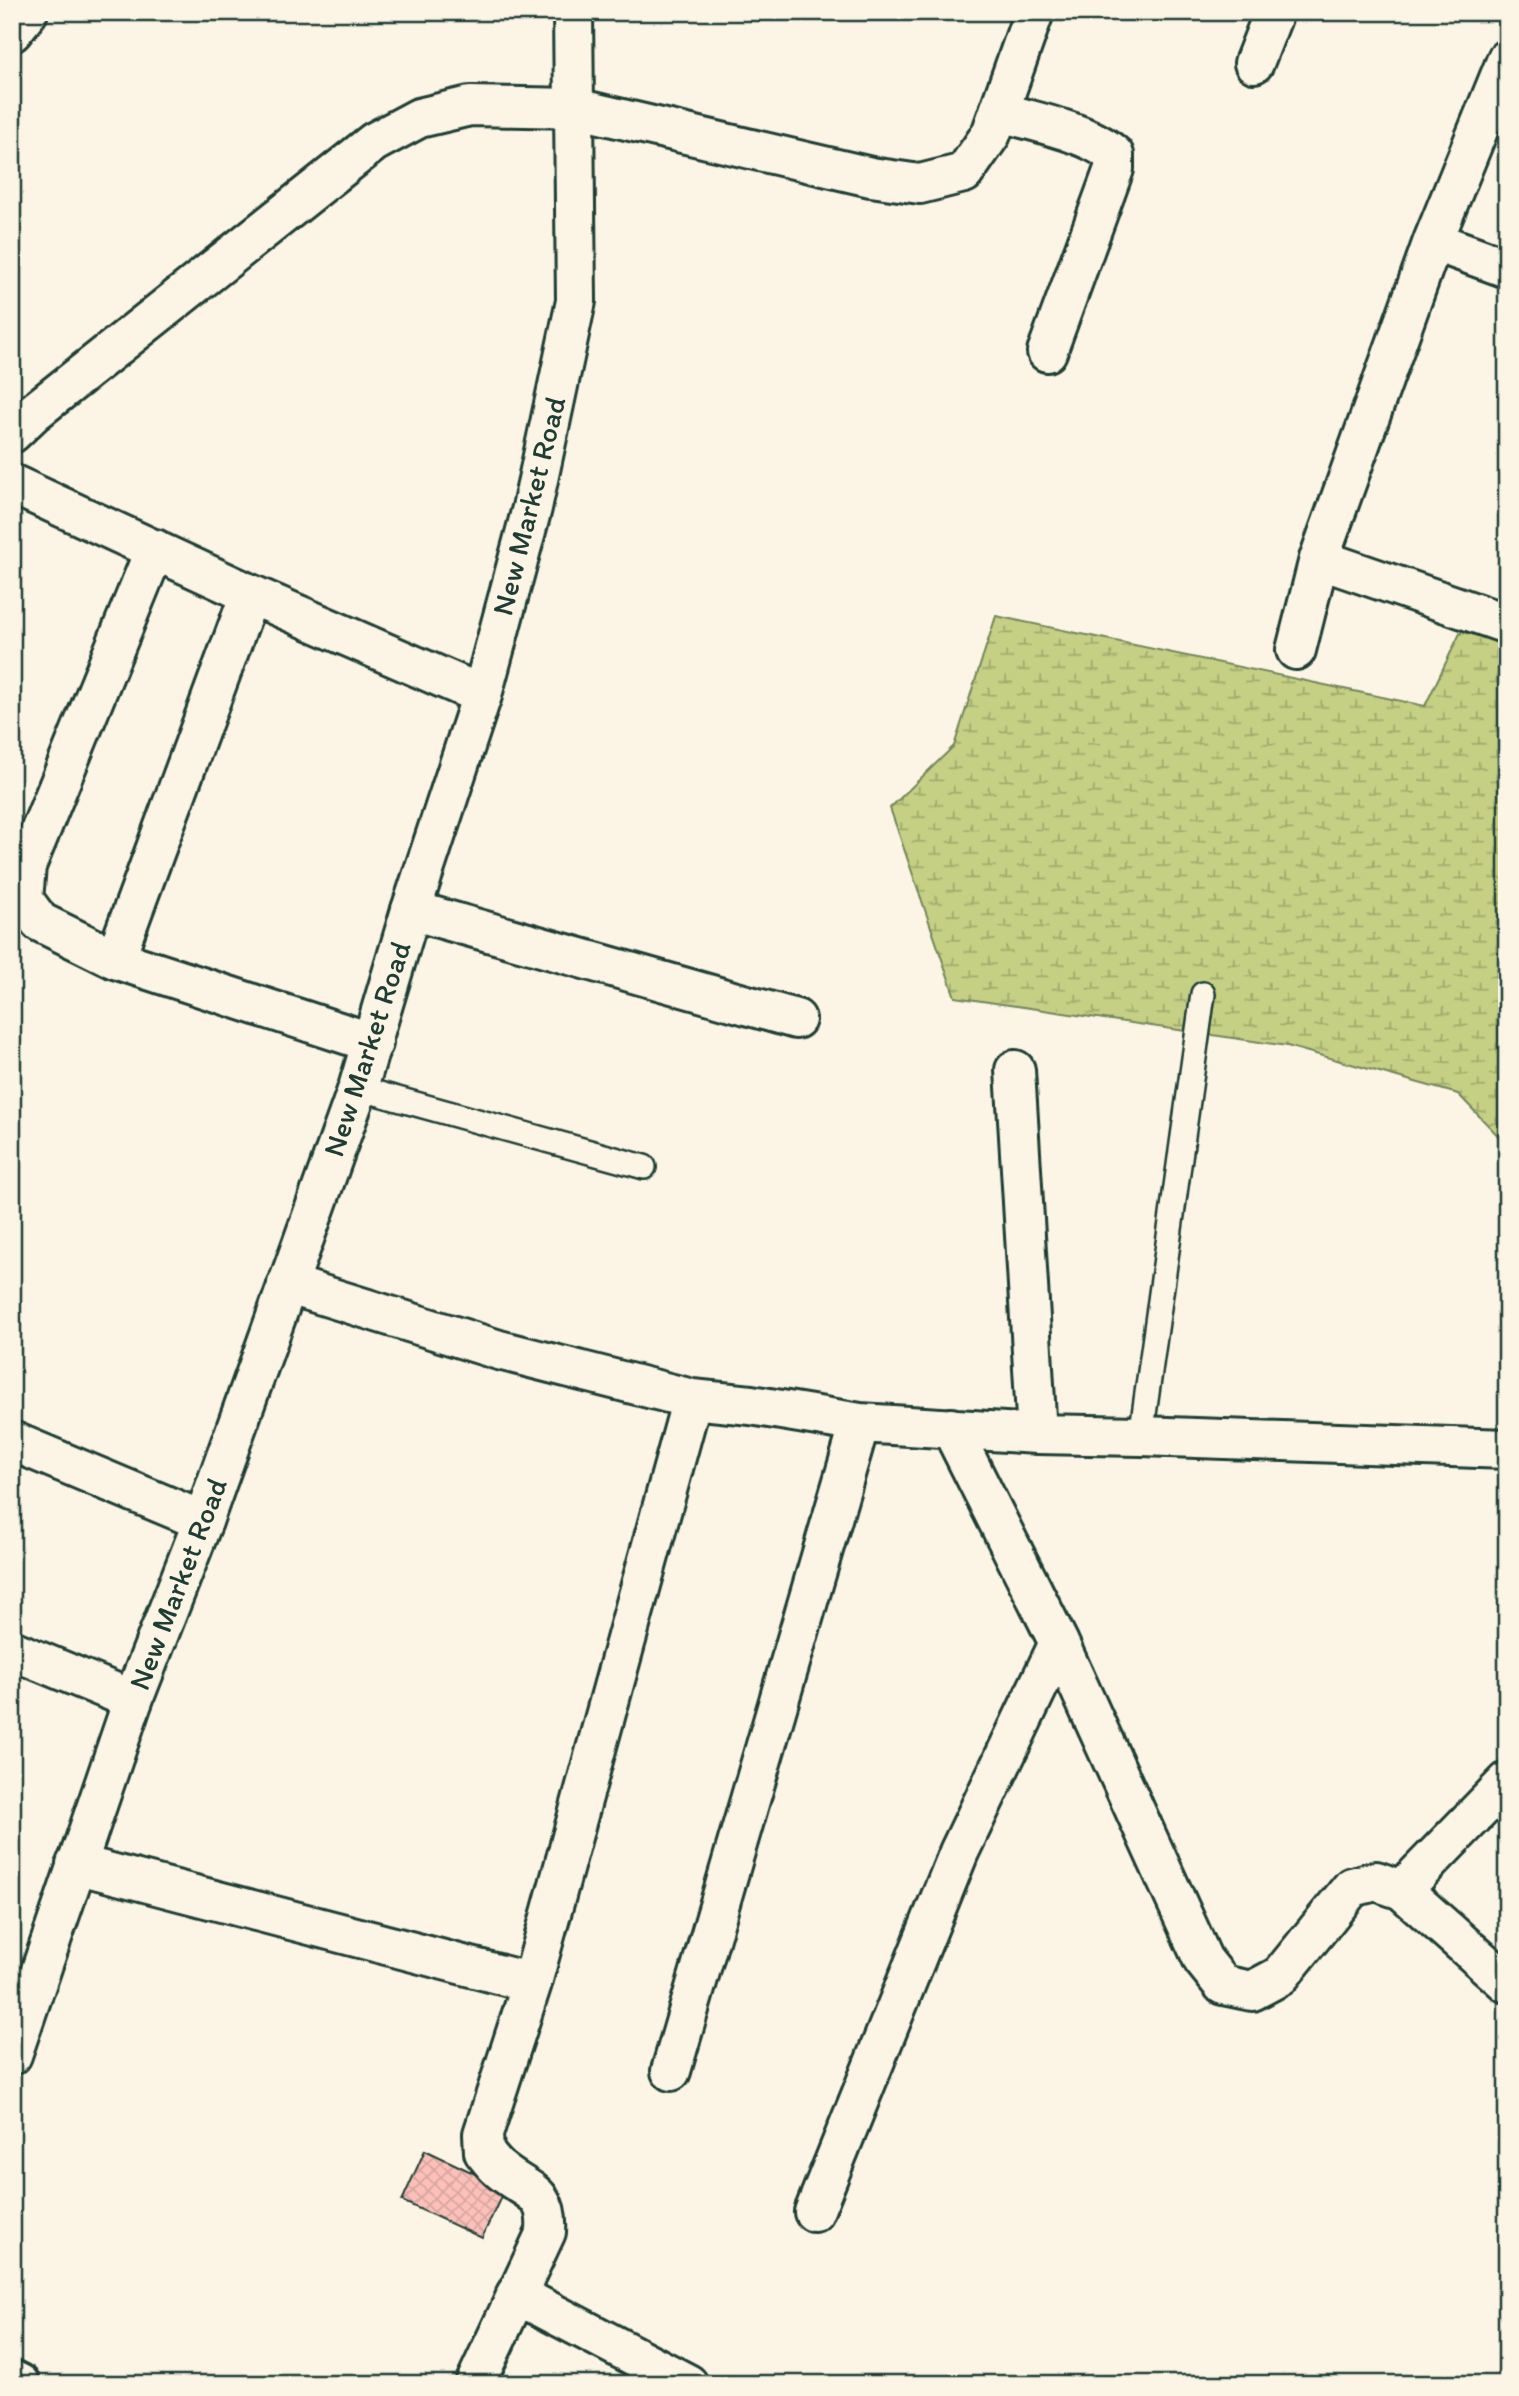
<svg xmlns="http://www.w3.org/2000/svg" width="1519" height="2396" viewBox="0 0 1519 2396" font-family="Itim,sans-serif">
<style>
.wetland{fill:url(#wetland-marsh);stroke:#72865c;stroke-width:2}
.building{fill:url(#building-cross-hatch);stroke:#1f3d34;stroke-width:2}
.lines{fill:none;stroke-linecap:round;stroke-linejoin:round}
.lane-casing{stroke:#1f3d34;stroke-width:28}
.street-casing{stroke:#1f3d34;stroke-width:44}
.secondary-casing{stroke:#1f3d34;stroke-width:44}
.lane{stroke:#fcf5e5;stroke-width:23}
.street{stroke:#fcf5e5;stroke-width:38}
.secondary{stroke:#fcf5e5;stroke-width:38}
.labels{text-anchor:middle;stroke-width:5;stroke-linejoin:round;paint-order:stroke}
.street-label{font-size:30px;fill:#1f3d34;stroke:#fcf5e5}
</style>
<defs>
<pattern id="wetland-marsh" width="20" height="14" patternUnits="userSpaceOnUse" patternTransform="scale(1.75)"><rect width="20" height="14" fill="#c5d084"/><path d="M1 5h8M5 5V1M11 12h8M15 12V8" fill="none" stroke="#9faa6d"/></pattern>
<pattern id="building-cross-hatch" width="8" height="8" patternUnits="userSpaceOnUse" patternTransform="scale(1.75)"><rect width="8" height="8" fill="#fcc0b9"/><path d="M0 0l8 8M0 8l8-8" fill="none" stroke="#d8a6a0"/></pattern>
</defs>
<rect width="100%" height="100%" fill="#fcf5e5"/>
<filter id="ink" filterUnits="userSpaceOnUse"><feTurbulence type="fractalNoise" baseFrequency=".0143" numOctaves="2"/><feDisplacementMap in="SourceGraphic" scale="14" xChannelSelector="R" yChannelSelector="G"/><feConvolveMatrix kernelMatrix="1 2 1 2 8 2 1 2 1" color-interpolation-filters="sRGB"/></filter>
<g filter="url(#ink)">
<path class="wetland" d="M996,616L1425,706L1464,625L1507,640V1145L1458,1094L1287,1046L955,997L890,808L954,746Z"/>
<path class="building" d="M425,2150L505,2188L482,2238L402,2201Z"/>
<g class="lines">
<g class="lane-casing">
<path id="lane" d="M358,1088L644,1167
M1141,1436L1203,994"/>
</g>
<g class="street-casing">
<path id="street" d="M12,32L28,12
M1254,63L1274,12
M1000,112C1032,121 1091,133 1114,155V169L1047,352
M1433,241L1507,268
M12,433L33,413L374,142L419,118L470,106L575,108L871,177L920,184L964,173L991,134L1034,12
M12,484L250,594L482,695
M155,549L26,866L23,899L40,922L115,959L373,1043
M1319,559L1507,624
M1296,650L1319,559L1433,241L1507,59
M411,910L796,1019
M115,959L250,594
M1015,1070L1037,1434
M287,1284L499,1350L692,1399L751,1405L860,1423L1037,1434L1141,1436L1507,1449
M951,1428L1059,1643L1203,1960L1223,1985L1252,1991L1280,1976L1352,1887L1376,1881L1402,1890L1507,1983
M12,1441L203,1521
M12,1650L133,1700
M76,1864L532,1983
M1402,1890L1507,1782
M671,2071L860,1423
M814,2212L959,1852L1059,1643
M516,2294L688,2384
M12,2380L20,2384
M475,2384L546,2232C549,2189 525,2192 499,2169C493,2164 489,2158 484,2152L483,2134L532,1983L692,1399"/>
</g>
<g class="secondary-casing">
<path id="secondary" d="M12,2055L133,1700L203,1521L358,1088L411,910L482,695L532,508L576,301L573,12"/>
</g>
<use href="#lane" class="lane"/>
<use href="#street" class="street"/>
<use href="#secondary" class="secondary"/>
</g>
</g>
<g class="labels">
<g class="street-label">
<text transform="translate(529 506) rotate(-76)" y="10">New Market Road</text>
<text transform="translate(367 1049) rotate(-72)" y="10">New Market Road</text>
<text transform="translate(178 1584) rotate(-69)" y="10">New Market Road</text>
</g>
</g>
<rect width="1519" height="2396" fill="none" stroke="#fcf5e5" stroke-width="42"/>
<rect x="21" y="21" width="1477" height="2354" fill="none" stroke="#1f3d34" stroke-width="2.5" filter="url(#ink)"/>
</svg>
